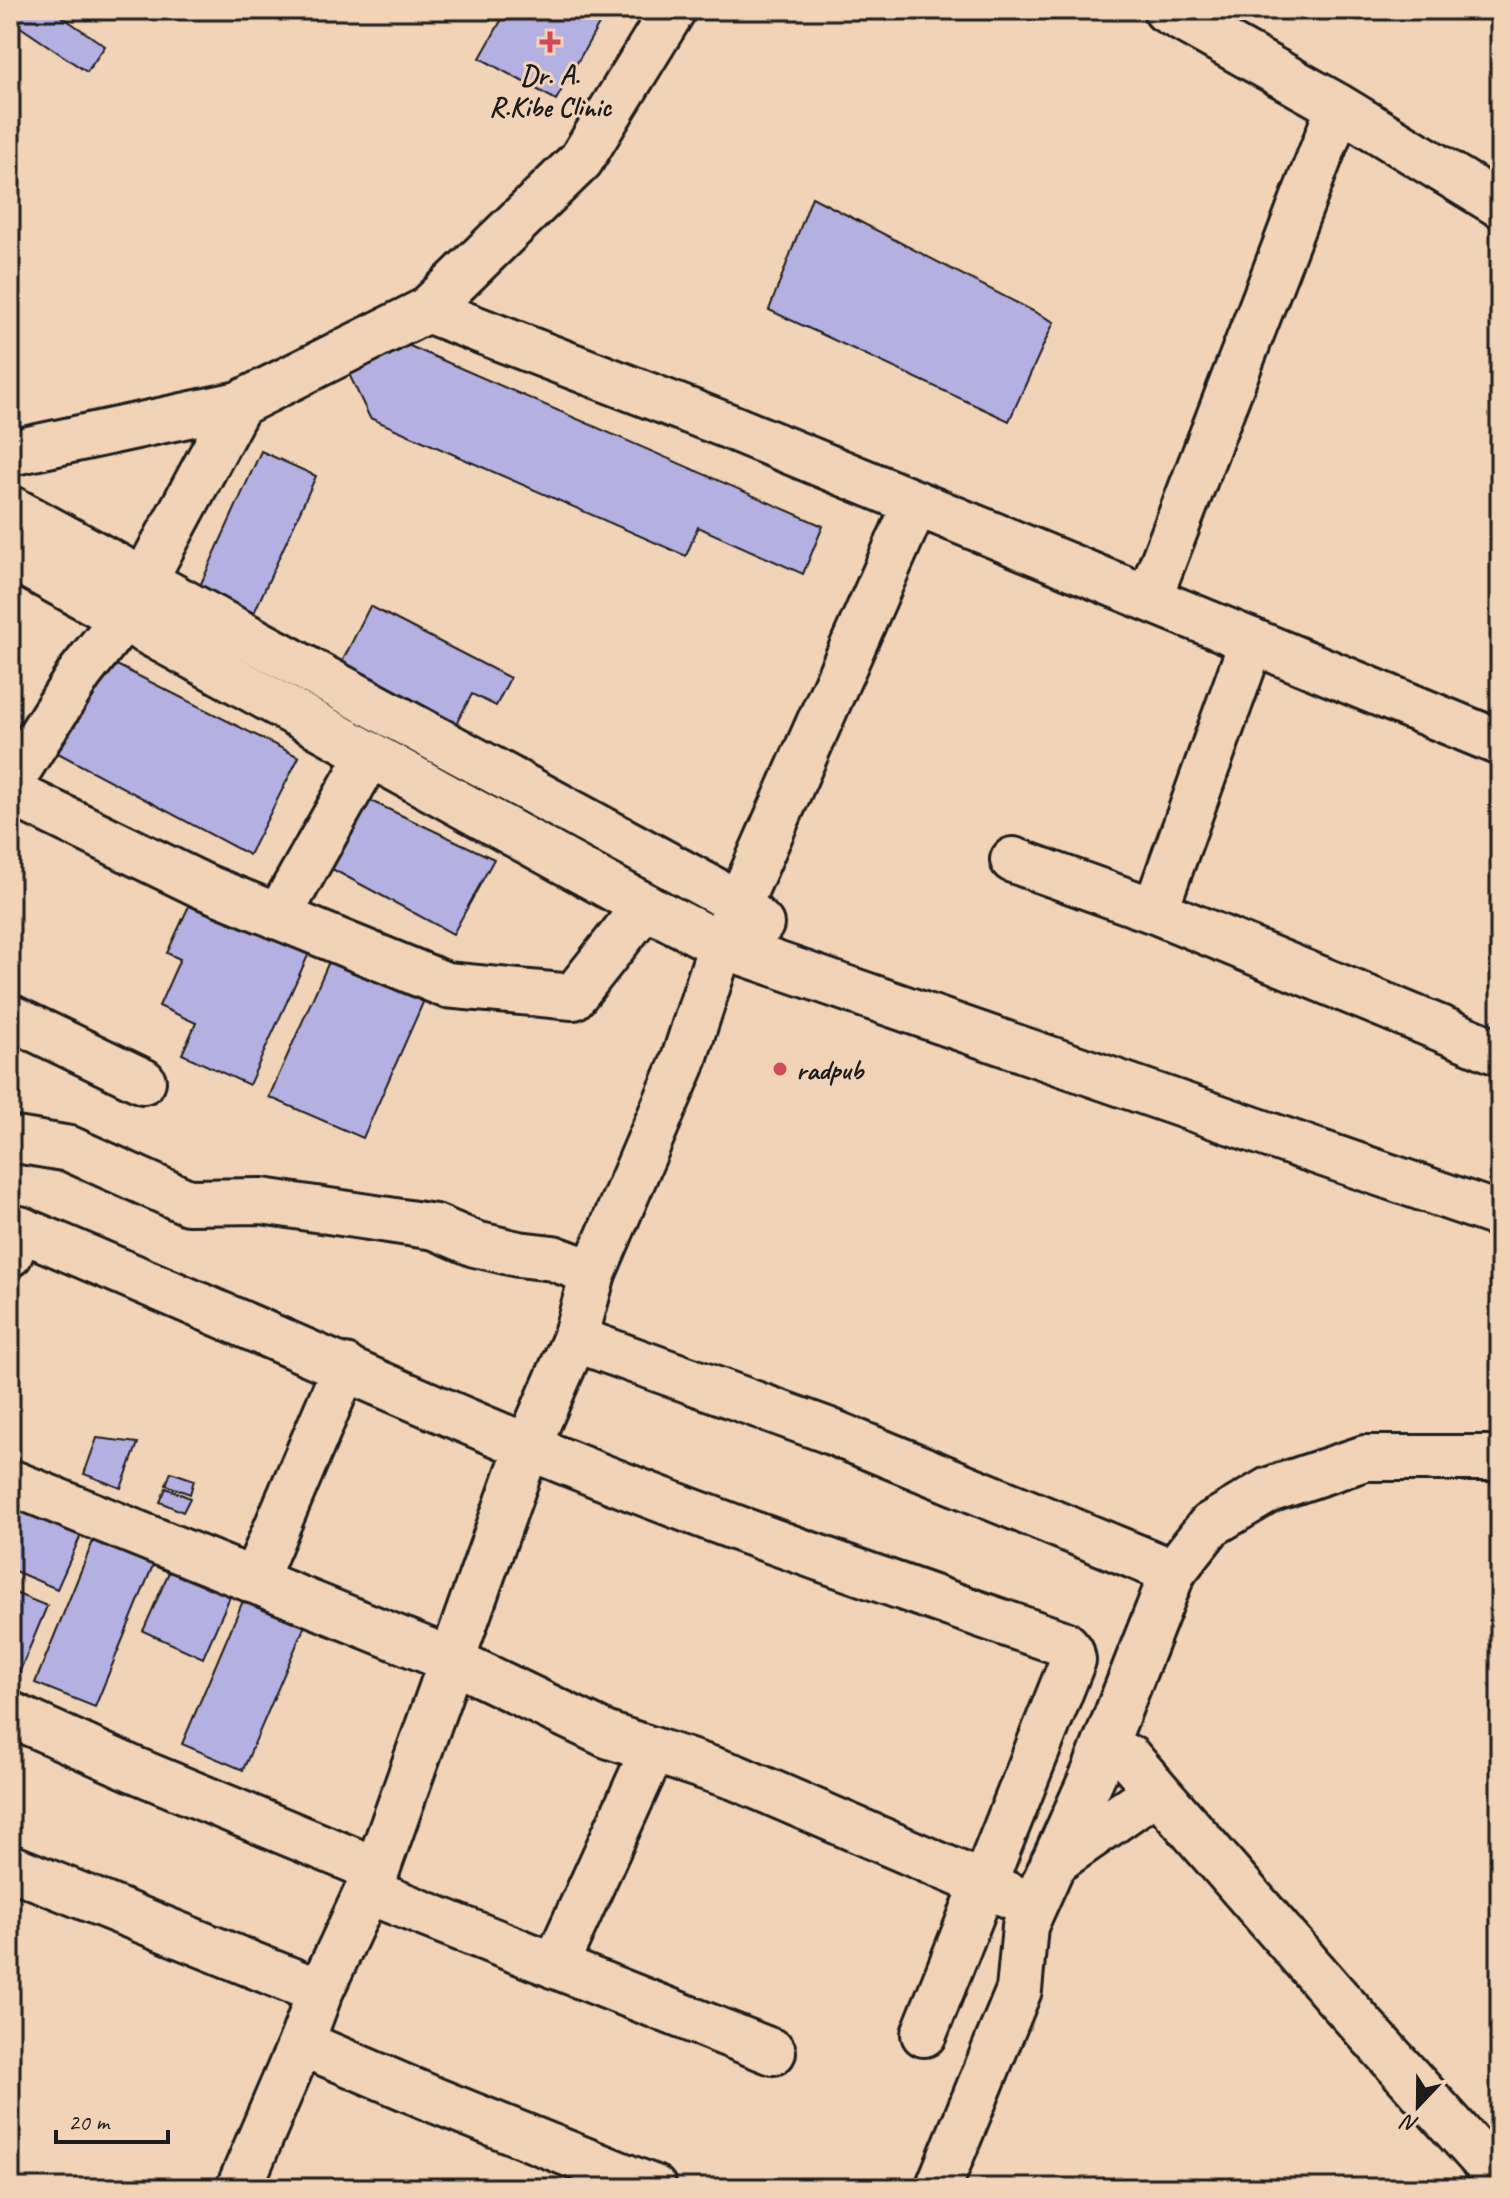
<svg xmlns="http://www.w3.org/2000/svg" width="1510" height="2198" viewBox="0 0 1510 2198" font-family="Caveat,sans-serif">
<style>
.building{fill:#b4b1e2;stroke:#1c1c1c;stroke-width:2}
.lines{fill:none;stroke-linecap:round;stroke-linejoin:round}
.street-casing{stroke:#1c1c1c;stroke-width:50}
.secondary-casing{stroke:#1c1c1c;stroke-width:50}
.street{stroke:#f1d4b7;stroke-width:44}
.secondary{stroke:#f1d4b7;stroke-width:44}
.poi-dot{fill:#d1495b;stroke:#f1d4b7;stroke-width:3}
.labels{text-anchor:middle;stroke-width:6;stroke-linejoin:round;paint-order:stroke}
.poi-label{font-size:28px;font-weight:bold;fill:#1c1c1c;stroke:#f1d4b7}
</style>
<rect width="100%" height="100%" fill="#f1d4b7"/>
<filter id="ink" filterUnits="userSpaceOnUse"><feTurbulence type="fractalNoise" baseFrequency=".0125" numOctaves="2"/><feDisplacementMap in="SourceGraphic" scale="16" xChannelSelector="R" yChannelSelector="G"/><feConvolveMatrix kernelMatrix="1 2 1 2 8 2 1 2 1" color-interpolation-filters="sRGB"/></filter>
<g filter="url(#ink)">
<path class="building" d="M10,10H52L105,46L87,72L10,20Z
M507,10H607L556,100L480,58Z
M812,197L1054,322L1009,421L769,310Z
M396,340L823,526L803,574L698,527L686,556L370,418L349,374L401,350Z
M261,451L316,476L254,613L199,588Z
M370,606L510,678L496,706L472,694L455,726L339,668Z
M101,657L299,757L249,855L58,753Z
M356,794L494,859L453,934L321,863Z
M194,895L311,949L249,1085L182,1054L196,1023L159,1006L180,959L167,953Z
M331,957L425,998L363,1138L269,1097Z
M97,1438L138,1443L121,1488L84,1474Z
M171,1472L194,1480L190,1494L166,1485Z
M166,1488L190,1498L183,1512L160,1502Z
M25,1497L60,1512L58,1526L81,1535L57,1589L10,1569V1534Z
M98,1529L158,1553L95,1707L35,1683Z
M176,1556L236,1583L203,1658L143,1631Z
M248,1589L309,1616L243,1770L182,1744Z
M10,1591L47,1606L17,1678L10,1675Z"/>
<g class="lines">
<g class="street-casing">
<path id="street" d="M1166,10L1339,107L1500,205
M1149,598L1339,107
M10,783L80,673L124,617
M10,792L203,886L446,985L573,997L645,906
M1013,860L1155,911L1500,1053
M1155,911L1252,641
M278,917L370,754
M10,1017L143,1081
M10,1139L70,1149L188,1202L262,1201L435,1227L475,1244L518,1254L553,1258L593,1273
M10,1254L20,1229C189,1299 356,1375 526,1446C702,1519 884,1581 1065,1644L1071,1651L1073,1660L924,2034
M575,1339L827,1430L1173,1572
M10,1482L451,1660L607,1735L735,1777L1034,1906
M254,1581L345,1367
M10,1714L133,1769L377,1870
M1104,1748L1129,1758L1334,1994L1500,2179
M1053,1863L1156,1791
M10,1867L320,1992
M367,1891L773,2052
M555,1966L653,1750
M301,2043L437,2101L654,2188
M938,2188L1019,1990L1025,1926L1094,1773L1173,1572L1210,1525L1269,1490L1365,1458H1500"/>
</g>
<g class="secondary-casing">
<path id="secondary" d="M427,310L581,160L673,10
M10,453L239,404L427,310L728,426L1500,743
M10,508L740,904L761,924
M10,556L645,906L721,945L1500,1215
M131,605L239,404
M239,2188L301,2043L320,1992L377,1870L528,1446L575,1339L593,1273L682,1065L721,945L916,503"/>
</g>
<use href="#street" class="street"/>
<use href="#secondary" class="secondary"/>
</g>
</g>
<g class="poi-dot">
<path d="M546 30h8v8h8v8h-8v8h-8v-8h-8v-8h8z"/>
<circle cx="780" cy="1069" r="8"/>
</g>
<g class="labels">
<g class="poi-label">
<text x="550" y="84">Dr. A.<tspan x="550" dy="32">R.Kibe Clinic</tspan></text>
<text x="796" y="1079" text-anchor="start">radpub</text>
</g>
</g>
<rect width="1510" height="2198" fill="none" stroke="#f1d4b7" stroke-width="40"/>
<rect x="20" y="20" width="1470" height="2158" fill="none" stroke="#1c1c1c" stroke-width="3" filter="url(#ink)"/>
<g transform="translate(1418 2106) rotate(202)" stroke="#f1d4b7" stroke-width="6" paint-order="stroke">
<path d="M0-6L14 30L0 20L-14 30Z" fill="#1c1c1c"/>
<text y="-12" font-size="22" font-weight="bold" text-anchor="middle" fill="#1c1c1c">N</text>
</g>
<path d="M56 2130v12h112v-12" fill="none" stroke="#1c1c1c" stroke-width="4"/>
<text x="68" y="2130" font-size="24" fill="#1c1c1c" stroke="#f1d4b7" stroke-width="6" paint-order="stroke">20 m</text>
</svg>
